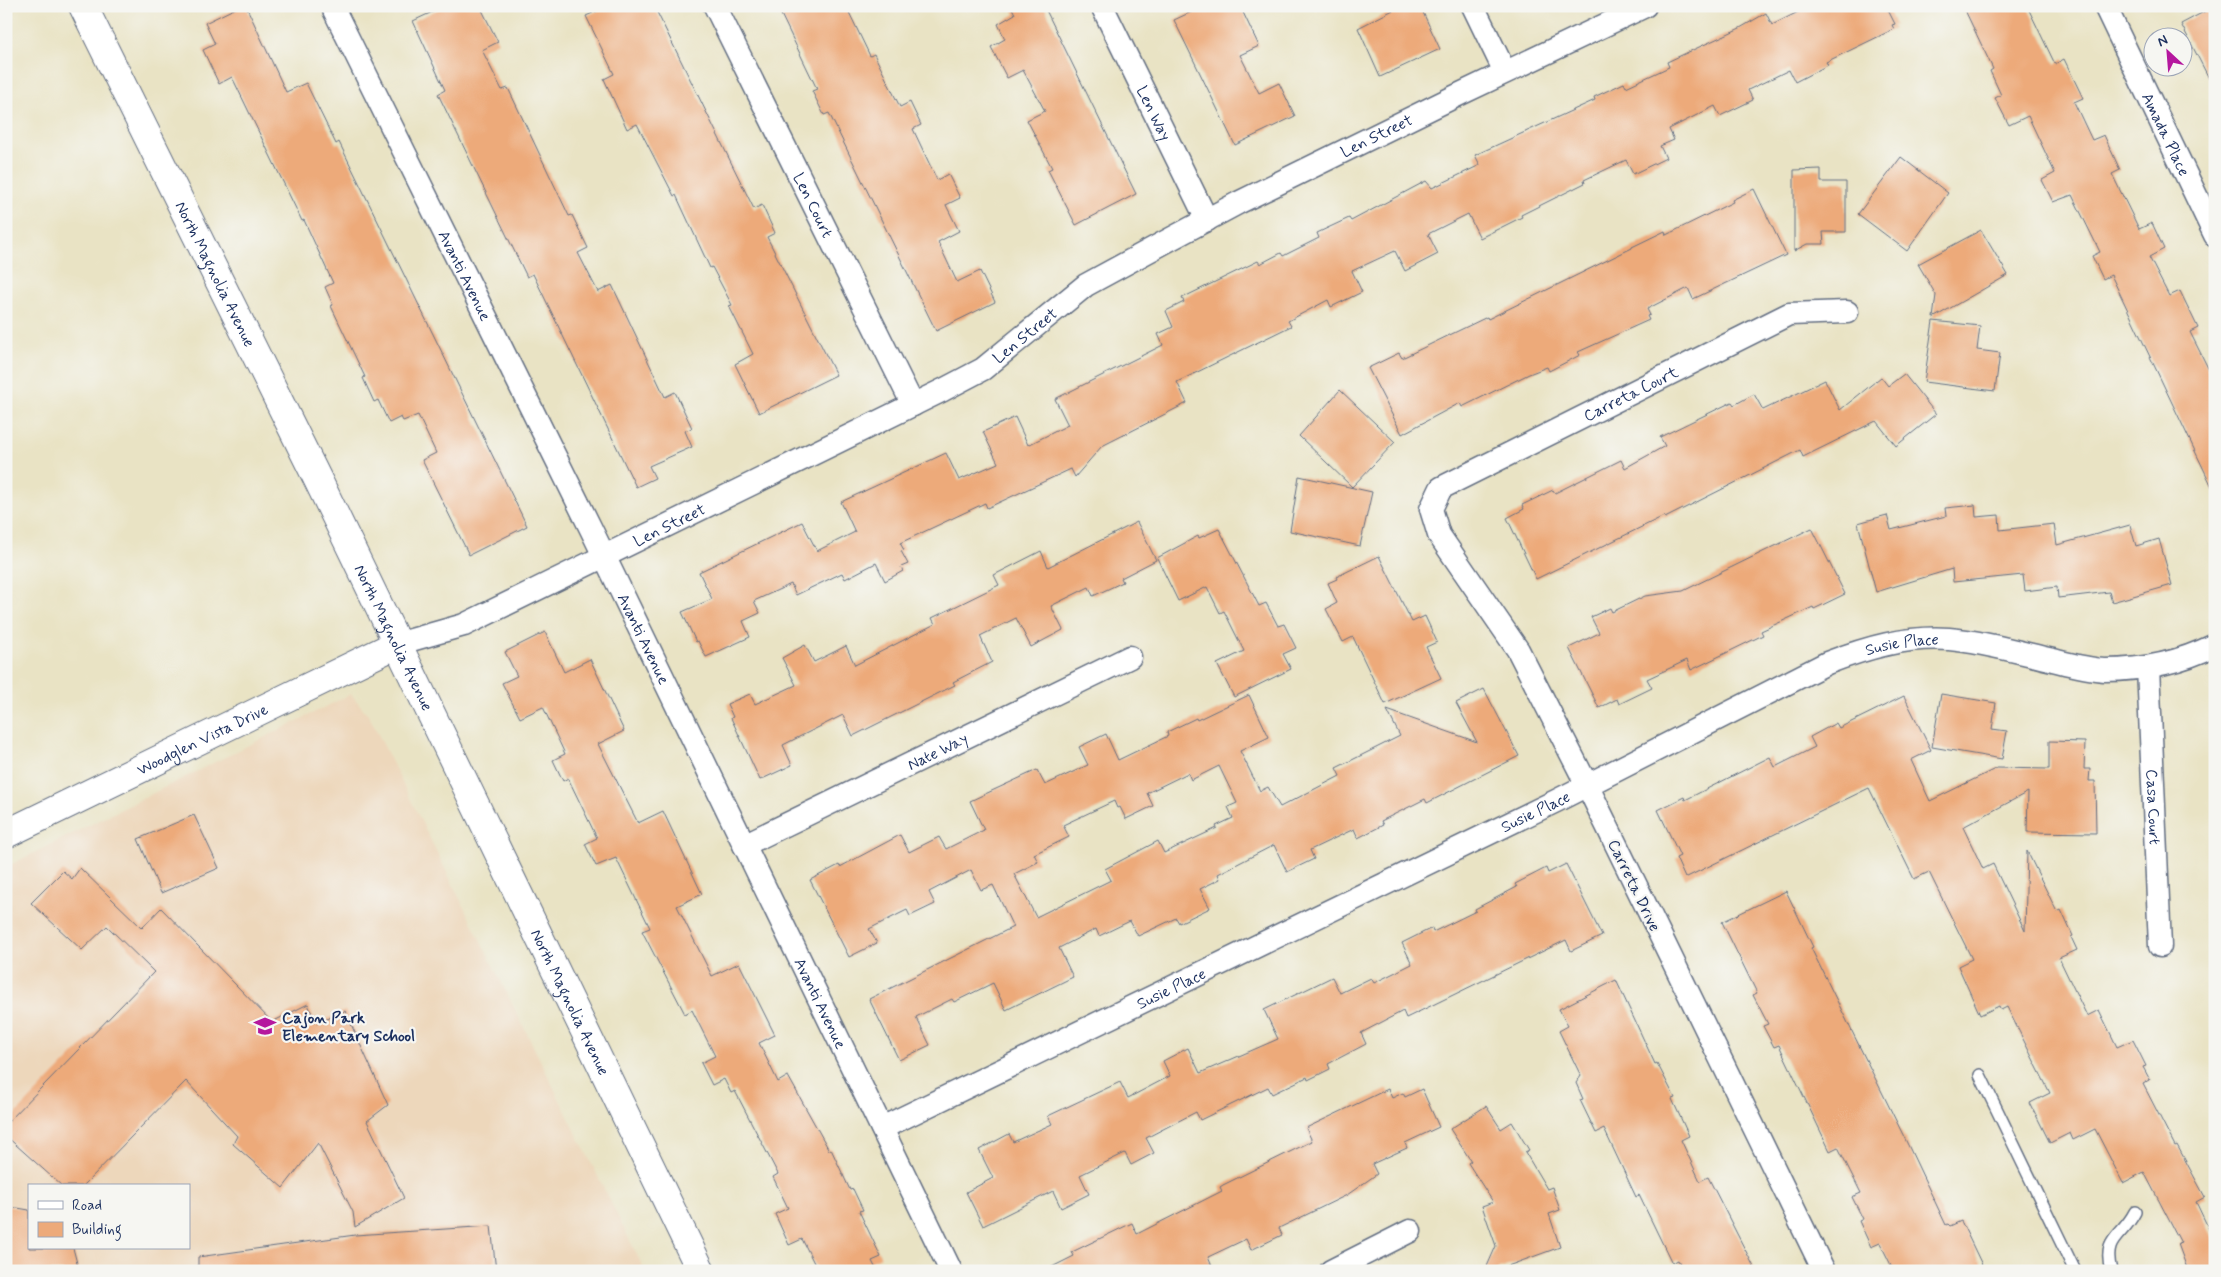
<svg xmlns="http://www.w3.org/2000/svg" width="2221" height="1277" viewBox="0 0 2221 1277" font-family="Mynerve,sans-serif">
<style>
.built{fill:#edd7bb;fill-rule:evenodd}
.building{fill:#edaa7a;fill-rule:evenodd}
.lines{fill:none;stroke-linecap:round;stroke-linejoin:round}
.service-casing{stroke:#636e82;stroke-width:14}
.minor-casing{stroke:#636e82;stroke-width:25}
.secondary-casing{stroke:#636e82;stroke-width:30}
.service{stroke:#fff;stroke-width:11}
.minor{stroke:#fff;stroke-width:22}
.secondary{stroke:#fff;stroke-width:28}
.labels{text-anchor:middle;stroke-width:4.5;stroke-linejoin:round;paint-order:stroke}
.street-label{font-size:16px;fill:#1b2f5e;stroke:#f6f6f2}
.poi-label{font-size:16px;font-weight:bold;fill:#1b2f5e;stroke:#f6f6f2;text-anchor:start}
</style>
<rect width="100%" height="100%" fill="#f6f6f2"/>
<filter id="ink" filterUnits="userSpaceOnUse"><feTurbulence type="fractalNoise" baseFrequency=".02" numOctaves="2"/><feDisplacementMap in="SourceGraphic" scale="10" xChannelSelector="R" yChannelSelector="G"/><feConvolveMatrix kernelMatrix="1 2 1 2 8 2 1 2 1" color-interpolation-filters="sRGB"/></filter>
<filter id="wash" filterUnits="userSpaceOnUse"><feTurbulence type="fractalNoise" baseFrequency=".0096" numOctaves="4" result="noise"/><feDisplacementMap in="SourceGraphic" scale="20" xChannelSelector="R" yChannelSelector="G"/><feGaussianBlur stdDeviation="1.12" result="paint"/><feColorMatrix in="noise" values="0 0 0 0 0 0 0 0 0 0 0 0 0 0 0 0 0 1.4 0 .05"/><feComposite in="paint" operator="in"/></filter>
<g filter="url(#wash)">
<rect width="100%" height="100%" fill="#e9e3c4"/>
<path class="built" d="M351,694L369,716L645,1271H6V867ZM29,1186H189V1248H29Z"/>
<g id="blocks">
<path class="building" d="M240,6H246L286,92L306,83L336,144L339,142L527,526L469,555L422,460L436,453L418,415L403,421L401,417L389,423L378,400L374,402L363,378L365,377L331,306L333,305L325,287L333,283L304,220L302,221L232,77L219,84L203,50L215,44L205,23Z
M445,6H480L498,42L482,50L502,90L508,88L569,216L572,215L588,248L578,253L598,292L612,285L665,397L675,392L692,428L685,431L692,447L649,466L655,478L636,487L533,274L527,277L438,94L445,90L413,21Z
M608,6H654L754,209L762,205L775,233L767,237L836,375L759,413L735,364L753,354L729,306L732,305L712,267L710,268L676,195L674,196L637,124L627,129L604,79L614,74L586,16Z
M777,6H846L870,56L874,54L900,107L910,102L921,125L913,129L937,180L948,174L960,198L946,205L959,231L938,242L957,282L980,271L995,302L936,331L829,113L824,115L812,91L817,89Z
M1011,6H1044L1136,194L1076,225L1048,170L1052,168L1027,120L1045,111L1023,70L1007,78L991,47L1005,39L998,24L1015,14Z
M1204,6H1240L1259,46L1240,55L1259,93L1279,83L1295,116L1235,145L1174,20Z
M1401,6H1420L1440,49L1380,77L1358,28Z
M1810,6H1886L1895,24L1892,25L1894,29L1826,62L1828,65L1795,82L1789,70L1748,90L1753,100L1720,116L1715,106L1669,129L1674,140L1660,146L1666,158L1633,174L1626,160L1584,180L1585,183L1521,215L1522,217L1480,238L1468,214L1428,234L1438,254L1405,271L1395,251L1352,271L1362,292L1331,307L1328,300L1288,321L1291,326L1177,382L1187,403L1102,446L1075,477L1071,469L987,508L985,503L900,543L904,550L901,551L908,564L901,567L903,571L885,581L876,563L845,579L842,573L796,595L791,584L754,601L760,613L743,621L750,637L706,657L698,641L696,642L682,612L712,599L699,572L802,522L817,551L855,532L841,502L946,453L959,480L998,463L983,432L1015,417L1028,445L1068,425L1055,399L1163,345L1158,334L1173,327L1166,311L1184,302L1182,298L1258,261L1260,264L1281,253L1283,256L1319,238L1317,233L1349,218L1351,221L1426,181L1432,188L1480,165L1475,155L1595,100L1594,97L1624,83L1626,87L1669,67L1667,62L1740,28L1766,13L1772,25Z
M1963,6H2027L2055,64L2064,59L2083,98L2074,102L2092,140L2104,135L2120,170L2112,174L2139,229L2152,223L2164,249L2149,257L2169,296L2180,291L2198,328L2190,332L2215,382V493L2111,275L2103,279L2092,256L2100,252L2072,195L2053,202L2042,180L2055,173L2028,116L2009,125L1995,98L2001,95L1990,71L1993,69Z
M2215,6V90L2181,24Z
M1901,157L1948,193L1907,251L1858,214Z
M1821,169V182H1846V232H1823L1824,244H1807L1794,251V170Z
M1754,189L1786,255L1693,299L1688,288L1647,309L1650,315L1647,316L1649,320L1578,352L1580,355L1549,371L1547,367L1529,374L1462,407L1460,403L1402,434L1368,368L1399,353L1402,358L1487,317L1488,319L1632,248V247L1665,231L1666,235L1733,202L1732,200Z
M1981,230L2008,275L1933,318L1936,295L1918,264Z
M1933,321L1980,326L1977,350L2000,353L1995,391L1924,382Z
M1904,374L1936,414L1896,446L1876,421L1803,457L1800,450L1665,518L1664,516L1536,579L1507,518L1524,509L1522,505L1553,490L1555,493L1621,460L1625,468L1665,446L1660,437L1732,402L1734,405L1754,394L1763,410L1825,380L1840,410L1881,377L1888,386Z
M1340,390L1395,442L1352,487L1299,436Z
M1299,476L1372,492L1360,546L1290,531Z
M1975,505L1976,517L1999,515L2000,530L2054,524L2057,545L2130,525L2136,546L2159,539L2172,585L2112,602L2109,592L2058,598L2057,587L2025,591L2023,575L1953,582L1952,569L1876,592L1858,523L1887,515L1891,530L1946,516L1945,508Z
M1137,522L1156,560L1121,578L1123,582L1093,596L1089,587L1051,606L1063,630L1031,647L1016,618L980,636L992,662L953,682L955,685L853,736L843,715L783,745L792,765L760,780L731,718L733,717L727,704L750,694L755,704L796,685L782,658L805,645L814,662L846,646L855,665L935,624L932,618L999,585L994,575L1041,551L1048,567Z
M1812,528L1845,594L1814,609L1813,607L1761,631L1763,635L1691,670L1687,660L1647,679L1652,688L1619,704L1617,699L1599,708L1569,648L1599,633L1591,617L1610,608L1612,612L1645,596L1683,591Z
M1219,529L1259,606L1266,603L1278,626L1284,624L1296,648L1283,654L1291,669L1234,697L1217,664L1244,651L1224,611L1220,613L1207,587L1178,601L1157,558L1198,536L1199,538Z
M1379,556L1412,622L1425,616L1437,642L1426,647L1441,678L1385,704L1353,637L1343,642L1326,609L1337,603L1328,583L1337,579L1336,577Z
M545,632L564,672L590,659L624,731L598,744L638,823L663,811L702,894L677,906L712,976L739,963L775,1035L759,1043L778,1082L788,1076L829,1150L831,1149L850,1190L853,1189L863,1210L859,1211L881,1257L872,1261L877,1271H818L802,1239L789,1245L775,1214L788,1208L773,1177L778,1174L735,1091L731,1093L724,1079L712,1085L701,1063L715,1056L692,1010L685,1014L642,931L650,928L616,858L596,866L585,844L597,838L568,778L563,781L553,760L565,754L543,707L520,718L502,683L517,676L505,652Z
M1484,689L1519,756L1427,803L1425,799L1381,821L1383,825L1358,838L1354,829L1310,850L1314,859L1287,872L1274,845L1218,874L1220,879L1200,889L1210,908L1179,923L1176,918L1138,936L1130,921L1099,936L1096,929L1059,948L1073,977L1006,1010L993,983L954,1002L952,999L916,1017L930,1045L899,1060L869,999L1013,927L993,885L981,890L971,870L929,892L935,904L910,916L907,910L869,929L877,943L849,957L810,880L839,865L840,867L900,835L909,852L939,837L946,849L984,830L970,801L1037,770L1045,785L1088,765L1079,747L1106,734L1118,760L1168,736L1167,732L1196,718L1197,720L1249,695L1269,737L1240,751L1260,791L1268,787L1280,807L1340,776L1336,768L1400,736L1387,710L1477,742L1456,703ZM1219,766L1237,803L1228,807L1233,818L1216,826L1217,828L1164,853L1158,841L1105,869L1111,880L1036,917L1014,874L1038,862L1034,854L1069,837L1063,825L1114,801L1117,808L1120,807L1126,819L1153,806L1147,793L1188,773L1191,780Z
M1941,694L1996,703L1992,729L2007,731L2002,759L1932,747Z
M1904,696L1931,750L1911,760L1930,801L1997,768L2049,769V741L2085,742L2084,769H2090L2089,781H2095L2096,833L2027,832L2028,792L1963,827L1983,869L1993,864L2025,931L2027,851L2057,912L2061,910L2073,936L2071,937L2077,950L2059,958L2087,1016L2099,1010L2117,1047L2133,1040L2146,1066L2143,1067L2150,1080L2143,1084L2175,1146L2177,1145L2205,1197L2196,1202L2215,1242V1271H2188L2178,1244L2181,1243L2144,1172L2123,1183L2095,1129L2073,1140L2070,1133L2050,1143L2030,1103L2050,1093L2007,1007L2001,1010L1999,1006L1980,1015L1958,966L1972,959L1929,872L1914,879L1869,788L1685,878L1676,858L1680,856L1658,810L1684,797L1685,800L1770,757L1775,767L1815,747L1810,737L1836,723L1839,728Z
M194,815L219,868L161,893L138,839Z
M1566,864L1602,936L1571,951L1566,940L1406,1018L1403,1011L1361,1033L1366,1044L1328,1064L1330,1069L1308,1080L1307,1077L1272,1094L1268,1087L1200,1120L1196,1112L1146,1138L1154,1153L1131,1165L1125,1153L1080,1175L1089,1194L1061,1208L1053,1191L983,1226L966,1192L993,1178L979,1150L1009,1134L1013,1142L1052,1124L1048,1116L1120,1082L1128,1098L1170,1076L1163,1061L1188,1048L1200,1073L1278,1039L1264,1010L1332,977L1340,993L1371,978L1374,983L1412,964L1402,943L1432,928L1433,932L1476,911L1475,909L1517,887L1515,884L1546,868L1548,873Z
M80,868L142,928L161,908L272,1022L308,1004L316,1024L345,1011L388,1105L367,1121L404,1198L355,1227L353,1212L318,1143L283,1188L233,1144L237,1136L186,1081L83,1186H62L6,1136V1124L154,972L107,926L82,950L31,903L63,871L72,879Z
M1786,891L1813,947L1811,948L1909,1147L1946,1225L1948,1224L1950,1226L1961,1221L1985,1271H1894L1880,1243L1871,1247L1859,1221L1863,1219L1852,1197L1861,1193L1838,1147L1830,1151L1779,1045L1774,1047L1763,1026L1768,1024L1753,995L1757,993L1722,922Z
M1616,980L1655,1064L1657,1063L1675,1098L1672,1099L1689,1136L1681,1140L1700,1181L1708,1177L1756,1271H1684L1678,1260L1672,1263L1639,1195L1636,1197L1604,1129L1596,1133L1580,1100L1583,1099L1576,1083L1581,1076L1559,1031L1568,1026L1559,1009Z
M1388,1089L1392,1098L1403,1093L1405,1097L1422,1089L1439,1127L1405,1143L1407,1148L1372,1164L1377,1174L1347,1195L1279,1228L1282,1235L1251,1250L1246,1239L1208,1257L1214,1271H1044L1074,1256L1072,1252L1132,1223L1137,1234L1222,1191L1220,1187L1223,1185L1312,1141L1306,1128Z
M1486,1106L1501,1129L1512,1122L1529,1150L1525,1152L1547,1189L1552,1187L1560,1210L1549,1214L1560,1247L1494,1271H1485L1496,1246L1482,1206L1493,1202L1468,1163L1471,1161L1450,1129Z
M6,1206L29,1210V1248H73L79,1271H6Z
M491,1226L496,1271H198V1257L355,1235Z"/>
</g>
</g>
<g filter="url(#ink)">
<use href="#blocks" fill-opacity="0" stroke="#636e82" stroke-width="1"/>
<g class="lines">
<g class="service-casing">
<path id="service" d="M1980,1075L2075,1271
M2111,1271C2102,1237 2122,1238 2135,1212"/>
</g>
<g class="minor-casing">
<g id="minor">
<path id="s1" d="M715,6L913,405"/>
<path id="s2" d="M1102,6L1207,220"/>
<path d="M1473,6L1505,72"/>
<path id="s3" d="M2105,6L2215,235"/>
<path id="s4" d="M334,10L591,529L951,1271"/>
<path id="s5" d="M397,644L464,625L943,390L983,369L1086,285L1165,242L1238,203L1460,94L1645,6"/>
<path id="s6" d="M2148,667L2160,946"/>
<path id="s7" d="M744,845L1130,657"/>
<path id="s8" d="M882,1128L1556,801L1827,663C1866,648 1906,636 1949,639C1984,642 2018,652 2053,660C2069,664 2087,669 2105,670C2143,670 2181,662 2215,645"/>
<path d="M1331,1271L1410,1231"/>
<path id="s9" d="M1824,1271L1587,785L1518,650L1439,535L1431,509L1441,488L1789,314L1847,312"/>
</g>
</g>
<g class="secondary-casing">
<g id="secondary">
<path id="s10" d="M83,6L318,480L701,1271"/>
<path id="s11" d="M6,834L397,644"/>
</g>
</g>
<use href="#service" class="service"/>
<use href="#minor" class="minor"/>
<use href="#secondary" class="secondary"/>
</g>
</g>
<defs>
<g id="school-bare" transform="scale(1.725)"><path d="M0-5L7-2L0 1L-7-2ZM-4 1L0 2.5L4 1V4Q0 6-4 4Z" fill="#b5179e" stroke="#f6f6f2" stroke-width="2.5" paint-order="stroke"/></g>
</defs>
<g fill-rule="evenodd">
<use href="#school-bare" x="265" y="1026"/>
</g>
<g class="labels">
<g class="street-label">
<text dy="6" stroke="none"><textPath href="#s2" startOffset="119">Len Way</textPath></text>
<text dy="6" stroke="none"><textPath href="#s3" startOffset="142">Amada Place</textPath></text>
<text dy="6" stroke="none"><textPath href="#s5" startOffset="1108">Len Street</textPath></text>
<text dy="6" stroke="none"><textPath href="#s1" startOffset="222">Len Court</textPath></text>
<text dy="6" stroke="none"><textPath href="#s10" startOffset="299">North Magnolia Avenue</textPath></text>
<text dy="6" stroke="none"><textPath href="#s4" startOffset="296">Avanti Avenue</textPath></text>
<text dy="6" stroke="none"><textPath href="#s5" startOffset="702">Len Street</textPath></text>
<text dy="6" stroke="none"><textPath href="#s9" startOffset="1094">Carreta Court</textPath></text>
<text dy="6" stroke="none"><textPath href="#s5" startOffset="298">Len Street</textPath></text>
<text dy="6" stroke="none"><textPath href="#s10" startOffset="704">North Magnolia Avenue</textPath></text>
<text dy="6" stroke="none"><textPath href="#s4" startOffset="701">Avanti Avenue</textPath></text>
<text dy="6" stroke="none"><textPath href="#s8" startOffset="1131">Susie Place</textPath></text>
<text dy="6" stroke="none"><textPath href="#s11" startOffset="218">Woodglen Vista Drive</textPath></text>
<text dy="6" stroke="none"><textPath href="#s7" startOffset="215">Nate Way</textPath></text>
<text dy="6" stroke="none"><textPath href="#s6" startOffset="140">Casa Court</textPath></text>
<text dy="6" stroke="none"><textPath href="#s8" startOffset="726">Susie Place</textPath></text>
<text transform="translate(1635 885) rotate(64)" y="6">Carreta Drive</text>
<text dy="6" stroke="none"><textPath href="#s8" startOffset="321">Susie Place</textPath></text>
<text dy="6" stroke="none"><textPath href="#s10" startOffset="1109">North Magnolia Avenue</textPath></text>
<text dy="6" stroke="none"><textPath href="#s4" startOffset="1106">Avanti Avenue</textPath></text>
</g>
<g class="poi-label">
<text x="282" y="1023">Cajon Park<tspan x="282" dy="18">Elementary School</tspan></text>
</g>
</g>
<rect width="2221" height="1277" fill="none" stroke="#f6f6f2" stroke-width="25"/>
<rect x="28" y="1184" width="162" height="65" fill="#f6f6f2" stroke="#9ea6b7"/>
<rect x="38" y="1201" width="25" height="8" fill="#ffffff" stroke="#9ea6b7"/>
<text x="72" y="1210" font-size="15" fill="#1b2f5e">Road</text>
<rect x="38" y="1222" width="25" height="15" fill="#edaa7a" stroke="#9ea6b7"/>
<text x="72" y="1234" font-size="15" fill="#1b2f5e">Building</text>
<g transform="translate(2168 52) rotate(334)"><circle r="24" fill="#f6f6f2" stroke="#9ea6b7"/>
<path d="M0-4L9 19L0 12L-9 19Z" fill="#b5179e"/>
<text y="-8" font-size="14" font-weight="bold" text-anchor="middle" fill="#1b2f5e">N</text>
</g>
</svg>
